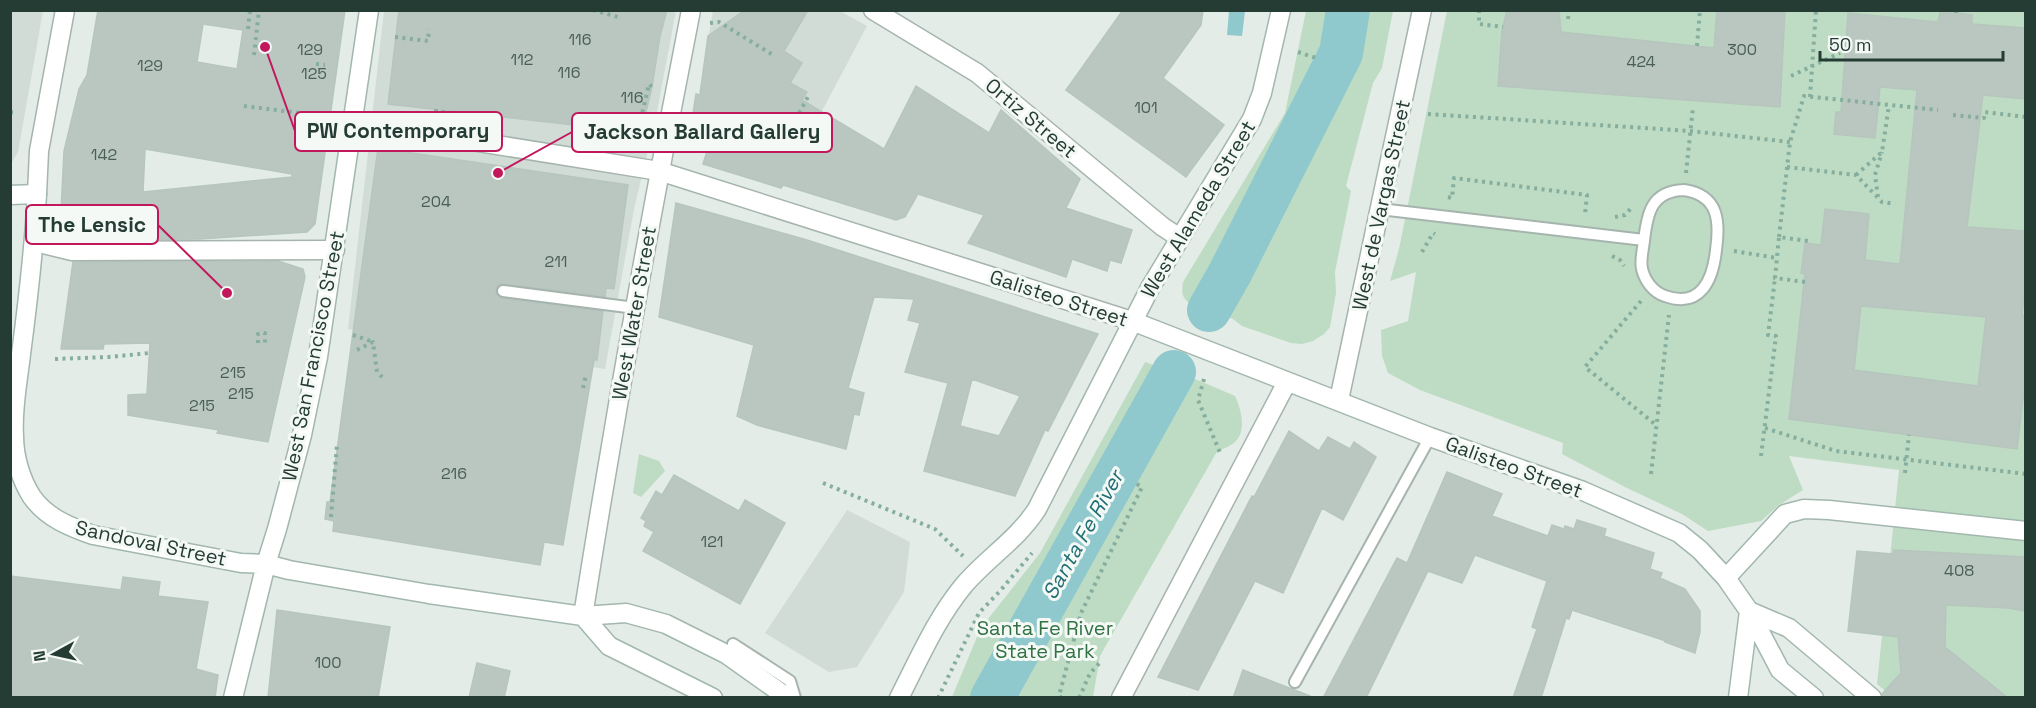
<svg xmlns="http://www.w3.org/2000/svg" width="2036" height="708" viewBox="0 0 2036 708" font-family="'Space Grotesk',sans-serif">
<style>
.built{fill:#d2dcd6}
.green{fill:#bedcc3}
.water{fill:#8fc9cd}
.lines{fill:none;stroke-linecap:round;stroke-linejoin:round}
.river{stroke:#8fc9cd;stroke-width:44}
.building{fill:#b9c7c0;stroke:#b6c5be;stroke-width:1.5;fill-rule:evenodd}
.lane-casing{stroke:#a6b4ae;stroke-width:14}
.street-casing{stroke:#a6b4ae;stroke-width:21}
.secondary-casing{stroke:#a2b7ae;stroke-width:21}
.path{stroke:#86ae9e;stroke-width:4;stroke-dasharray:3 4.5;stroke-linecap:butt}
.lane{stroke:#fff;stroke-width:10}
.street{stroke:#fff;stroke-width:18}
.secondary{stroke:#fff;stroke-width:18}
.labels{text-anchor:middle;stroke-width:6;stroke-linejoin:round;paint-order:stroke}
.number-label{font-size:16px;fill:#495f57}
.street-label{font-size:20px;fill:#243c34;stroke:#f4f9f6}
.park-label{font-size:20px;fill:#317144;stroke:#f4f9f6}
.water-label{font-size:21px;font-style:italic;fill:#226e75;stroke:#f4f9f6}
.leader{fill:none;stroke:#c2185b;stroke-width:2}
.callout-dot{fill:#c2185b;stroke:#f4f9f6;stroke-width:2}
.callout{fill:#f4f9f6;stroke:#c2185b;stroke-width:2}
.callout-label{font-size:21px;text-anchor:middle;font-weight:bold;fill:#243c34}
</style>
<rect width="100%" height="100%" fill="#e3ece7"/>
<path class="built" d="M11,10L43,11L18,152L11,164Z
M384,11H676L656,117L634,209L605,369L348,329Z
M713,11H840L867,26L813,128L699,93Z
M847,510L910,542L904,592L857,667L829,672L765,633Z"/>
<path class="green" d="M1306,11H1393L1382,68L1373,83L1346,186L1351,191L1335,272L1336,293L1330,327L1324,334L1313,341L1302,344L1291,343L1242,326L1233,319L1188,302C1181,296 1182,291 1183,282L1285,113Z
M1447,11H2025V697H1893L1877,684L1899,470L1789,456L1803,490L1779,505L1761,521L1708,531L1682,514L1625,487L1562,454L1563,443L1420,390L1388,373L1382,356L1381,330L1408,321L1416,272L1390,281L1399,249Z
M1145,362L1200,381L1235,396C1242,411 1248,435 1231,445C1225,449 1219,449 1215,455L1100,656L1093,697H952L977,637L988,619L1040,553Z
M639,454L659,461L665,471L641,497L633,493Z"/>
<path class="water" d="M1229,11H1245L1242,36L1227,35Z"/>
<g class="lines">
<path class="river" d="M1209,310L1230,273L1341,53L1348,10
M992,698L1174,372"/>
</g>
<path class="building" d="M98,10H345L315,224L307,232L200,239H203L73,240L67,238L60,232L64,151L79,89L87,75ZM203,24L243,30L237,69L197,62ZM145,149L292,174V177L143,192Z
M399,10H667L660,36L652,87L645,116L635,132L388,104Z
M745,10H808L784,51L802,63L790,83L807,92L802,100L884,149L916,86L989,133L1001,110L1080,179L1066,208L1132,230L1121,263L1110,260L1107,271L1072,259L1066,277L968,243L984,215L918,194L905,217L896,220L783,185L781,188L703,164L709,145L689,139L696,94L700,95L708,36Z
M1123,10H1203L1201,25L1163,78L1224,125L1186,177L1066,90Z
M1507,10H1559L1561,32L1714,48L1717,10H1785L1780,107L1498,86L1502,31Z
M1848,13L1938,22L1940,13H1956L1972,15V24L2025,28V99L1983,95L1967,227L2025,231V284L2022,315L2025,316V382L2017,449L1789,419L1805,274L1801,273L1805,243L1821,245L1825,209L1869,214L1865,260L1900,264L1917,90L1880,87L1875,138L1834,134L1836,112H1841ZM1861,306L1986,317L1978,386L1854,370Z
M378,148L628,185L614,289L606,288L605,297L504,284H500L496,289V294L502,298L603,311L597,360H594L563,545L544,542L540,565L333,531L334,521L325,519L327,502H330Z
M676,203L807,240L1098,334L1048,431L1045,430L1015,496L924,471L948,383L905,372L920,323L908,320L914,299L874,297L848,388L864,393L859,415L854,414L846,449L757,425L737,416L754,345L659,317ZM972,379L1020,396L999,436L960,426Z
M278,261L303,269L305,277L268,442L217,433L219,430L128,415V395L147,394L150,343L104,344L103,349H61L73,262Z
M1289,431L1319,451L1328,437L1350,449L1354,442L1376,457L1343,520L1322,508L1283,593L1255,581L1198,690L1158,677L1252,496L1254,497Z
M1447,472L1502,494L1492,516L1548,536L1552,525L1564,529L1565,526L1574,529L1577,520L1606,529L1604,536L1654,553L1650,569L1662,573L1660,578L1685,589L1700,611V632L1695,653L1665,642L1666,641L1572,610L1569,619L1566,618L1541,698H1513L1537,629L1532,627L1547,581L1475,555L1462,583L1428,571L1366,698H1323L1397,558L1407,563Z
M674,475L739,511L745,500L785,523L740,604L643,551L654,532L644,526L646,521L641,518L656,491L662,495Z
M1894,550L2025,557V611L2009,608L1946,605L1945,647L2008,698H1883L1882,694L1901,673L1898,637L1848,631L1857,551L1893,554Z
M10,576L121,590L123,577L160,582L158,596L208,602L196,669L218,675L215,698H10Z
M277,610L390,627L378,698H268Z
M477,663L510,671L504,698H469Z
M1243,670L1310,696L1309,698H1233Z"/>
<g class="lines">
<g class="lane-casing">
<path id="lane" d="M1684,190C1719,195 1720,222 1716,250C1713,279 1701,309 1665,296C1653,292 1645,281 1642,269C1640,260 1643,250 1644,241C1647,214 1651,191 1684,190Z
M1380,209L1644,240
M503,291L635,308
M733,644L790,681L795,698
M1295,682L1430,437"/>
</g>
<g class="street-casing">
<path id="street" d="M873,10L977,73L1163,227L1180,238
M354,122L659,171L1132,321
M37,194L39,151L65,10
M35,242L72,251L335,250
M1339,400L1422,10
M583,616C615,414 651,212 691,10
M1121,698L1287,382"/>
</g>
<g class="secondary-casing">
<path id="secondary" d="M10,195L37,194C34,248 28,301 21,354C18,381 12,409 14,436C14,457 21,480 32,497C47,518 70,527 93,535L241,563L266,564L289,570L429,594L583,616L626,613L666,624L726,654L788,698
M1132,321L1430,437L1583,491L1679,533L1700,550L1726,578L1749,611L1780,670L1814,698
M1726,578L1785,514L1804,509L1829,510L2026,531
M1749,611L1789,628L1872,698
M583,616L609,646L713,698
M233,698L266,564L277,529L302,435L318,357L369,10
M899,698C919,659 936,619 964,585C987,558 1018,539 1037,509L1150,288L1252,119L1262,93L1281,10
M1738,698L1749,611"/>
</g>
<path class="path" d="M593,10L618,17
M1479,10V24L1503,27
M140,11V10
M1956,13V10
M1568,19L1569,10
M710,23L719,22L773,55
M248,29L250,10
M395,37L428,41L429,29
M1697,46L1700,10
M1298,52L1319,59
M254,55L259,10
M316,64L325,65
M1791,76L1840,53
M1810,97L1816,10
M244,106L332,117
M436,109V111L458,114V116
M10,112L17,113
M799,113L809,95
M1428,114L1690,131L1790,142
M1953,115L1984,118L1985,112L2026,117
M639,127L649,84L652,87
M1787,167L1856,175L1882,202L1895,204
M1686,173L1693,107
M1856,175L1882,152L1889,105
M1448,197L1452,198L1454,178L1587,195L1585,214H1586
M1878,197L1875,175L1882,152
M1615,217L1625,215L1633,206
M1779,237L1790,142L1804,96L1938,110
M1734,251L1777,258
M1422,252L1433,233L1435,234
M1612,256L1620,260L1624,266
M1805,282L1775,278L1779,237L1808,241
M1641,301L1585,367L1656,425
M353,335L373,342
M258,343V334L265,333V343
M357,350L373,342L377,372L384,379
M55,359L109,357L149,353
M1204,379L1198,400L1221,455
M583,388L586,375
M1765,428L1836,451L2026,474
M1761,456L1776,336L1768,335L1775,278
M1905,473L1909,435
M1651,474L1669,315
M823,483L935,529L963,556
M331,517L337,444
M938,698L979,613L1000,591L1032,553
M1062,698L1059,696L1081,613L1142,487L1135,483
M1079,698C1088,680 1086,675 1102,661"/>
<use href="#lane" class="lane"/>
<use href="#street" class="street"/>
<use href="#secondary" class="secondary"/>
</g>
<g class="labels">
<g class="number-label">
<text x="580" y="45">116</text>
<text x="310" y="55">129</text>
<text x="1742" y="55">300</text>
<text x="522" y="65">112</text>
<text x="1641" y="67">424</text>
<text x="150" y="71">129</text>
<text x="569" y="78">116</text>
<text x="314" y="79">125</text>
<text x="632" y="103">116</text>
<text x="1146" y="113">101</text>
<text x="104" y="160">142</text>
<text x="436" y="207">204</text>
<text x="556" y="267">211</text>
<text x="233" y="378">215</text>
<text x="241" y="399">215</text>
<text x="202" y="411">215</text>
<text x="454" y="479">216</text>
<text x="712" y="547">121</text>
<text x="1959" y="576">408</text>
<text x="328" y="668">100</text>
</g>
<g class="street-label">
<text transform="translate(1031 118) rotate(40)" y="7">Ortiz Street</text>
<text transform="translate(1381 205) rotate(-78)" y="7">West de Vargas Street</text>
<text transform="translate(1198 209) rotate(-59)" y="7">West Alameda Street</text>
<text transform="translate(1059 298) rotate(18)" y="7">Galisteo Street</text>
<text transform="translate(634 313) rotate(-80)" y="7">West Water Street</text>
<text transform="translate(313 356) rotate(-79)" y="7">West San Francisco Street</text>
<text transform="translate(1514 467) rotate(20)" y="7">Galisteo Street</text>
<text transform="translate(151 543) rotate(12)" y="7">Sandoval Street</text>
</g>
<g class="park-label">
<text x="1045" y="635">Santa Fe River<tspan x="1045" dy="23">State Park</tspan></text>
</g>
<g class="water-label">
<text transform="translate(1083 535) rotate(-61)" y="7">Santa Fe River</text>
</g>
</g>
<path class="leader" d="M265 47L295 131M498 173L572 132M227 293L158 225"/>
<g class="callout-dot">
<circle cx="265" cy="47" r="6"/>
<circle cx="498" cy="173" r="6"/>
<circle cx="227" cy="293" r="6"/>
</g>
<g class="callout">
<rect x="295" y="112" width="207" height="39" rx="6"/>
<rect x="572" y="113" width="260" height="39" rx="6"/>
<rect x="26" y="205" width="132" height="39" rx="6"/>
</g>
<g class="callout-label">
<text x="398" y="138">PW Contemporary</text>
<text x="702" y="139">Jackson Ballard Gallery</text>
<text x="92" y="232">The Lensic</text>
</g>
<rect width="2036" height="708" fill="none" stroke="#243c34" stroke-width="24"/>
<g transform="translate(54 654) rotate(262)" stroke="#f4f9f6" stroke-width="4.5" paint-order="stroke">
<path d="M0-4.5L10 22L0 15L-10 22Z" fill="#243c34"/>
<text y="-9" font-size="16" font-weight="bold" text-anchor="middle" fill="#243c34">N</text>
</g>
<path d="M1820 51v9h183v-9" fill="none" stroke="#243c34" stroke-width="3"/>
<text x="1829" y="51" font-size="18" fill="#243c34" stroke="#f4f9f6" stroke-width="4.5" paint-order="stroke">50 m</text>
</svg>
